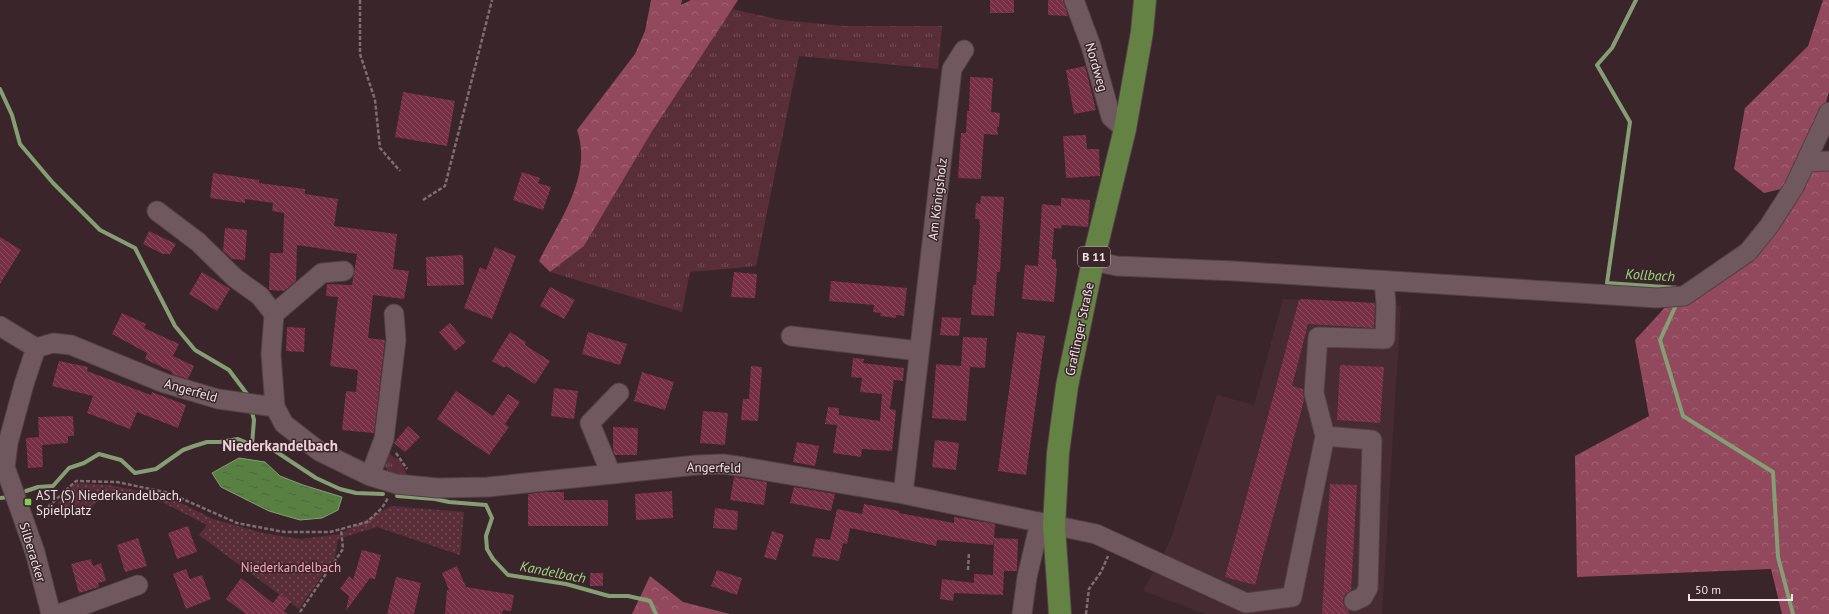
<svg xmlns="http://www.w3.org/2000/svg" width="1829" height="614" viewBox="0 0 1829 614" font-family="'PT Sans',sans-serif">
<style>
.built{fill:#462b32}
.grass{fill:url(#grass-tufts)}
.forest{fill:url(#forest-crowns)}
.park{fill:url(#park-dots)}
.water{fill:url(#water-ripples);stroke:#869e74}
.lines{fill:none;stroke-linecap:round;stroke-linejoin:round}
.stream{stroke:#869e74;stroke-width:4}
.building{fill:url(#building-back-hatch)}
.minor-casing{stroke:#524145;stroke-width:21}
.major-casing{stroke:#524145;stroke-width:24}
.path{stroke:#7f6d72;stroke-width:2.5;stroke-dasharray:4 2;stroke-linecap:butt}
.minor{stroke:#70595e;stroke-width:19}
.major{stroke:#658245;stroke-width:22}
.poi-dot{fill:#81d050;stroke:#39252a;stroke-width:1.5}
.labels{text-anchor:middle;stroke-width:3;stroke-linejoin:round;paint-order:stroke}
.shield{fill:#39252a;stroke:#baabae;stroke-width:1}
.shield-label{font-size:12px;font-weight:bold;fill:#f2e4e7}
.street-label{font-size:13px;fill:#f2e4e7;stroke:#39252a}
.poi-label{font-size:13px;fill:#f2e4e7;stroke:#39252a;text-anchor:start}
.park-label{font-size:13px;fill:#fea7bc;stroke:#39252a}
.water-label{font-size:14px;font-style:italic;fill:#a0d981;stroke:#39252a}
.quarter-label{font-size:15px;font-weight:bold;fill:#edd2d7;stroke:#39252a}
</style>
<defs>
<pattern id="grass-tufts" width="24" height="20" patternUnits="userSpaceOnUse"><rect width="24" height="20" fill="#5a2e39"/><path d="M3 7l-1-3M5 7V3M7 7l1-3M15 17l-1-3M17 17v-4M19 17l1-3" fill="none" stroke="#724c56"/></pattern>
<pattern id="forest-crowns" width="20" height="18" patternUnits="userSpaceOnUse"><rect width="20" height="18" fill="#92495d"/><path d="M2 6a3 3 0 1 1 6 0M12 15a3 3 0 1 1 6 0" fill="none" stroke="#a26374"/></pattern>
<pattern id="park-dots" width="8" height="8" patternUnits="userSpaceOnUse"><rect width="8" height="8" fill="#5a2e39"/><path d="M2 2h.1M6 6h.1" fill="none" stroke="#724c56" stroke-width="1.8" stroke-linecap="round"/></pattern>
<pattern id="water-ripples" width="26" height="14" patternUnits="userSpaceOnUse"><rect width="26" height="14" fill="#588042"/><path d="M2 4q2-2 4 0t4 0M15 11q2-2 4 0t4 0" fill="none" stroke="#516543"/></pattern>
<pattern id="building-back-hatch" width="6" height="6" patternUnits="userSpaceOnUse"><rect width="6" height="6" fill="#762f44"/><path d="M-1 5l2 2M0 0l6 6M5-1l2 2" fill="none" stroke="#8a4d5f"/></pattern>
</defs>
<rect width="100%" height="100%" fill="#39252a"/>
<path class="built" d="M1283,299L1383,304V306H1401L1382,614H1205L1143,591L1170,541L1217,395L1254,405Z"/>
<path class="grass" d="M732,9L781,20L845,26H942L938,69L799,56L756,266L690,272L682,312L550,272L584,246L651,133Z
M387,447C390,460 396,454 401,463C404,467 406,473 408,478C394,476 388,474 382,462Z"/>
<path class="forest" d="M651,0H682L681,5L691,0H738L651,133L584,246L550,272L539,261C559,221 593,176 577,130L635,54L645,31Z
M1823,0H1829V92L1818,128L1790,187L1764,193L1734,169L1745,108L1808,46Z
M1829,154V614H1782L1771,569L1577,577L1575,456L1649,416L1635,340L1670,302L1752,251L1806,164Z
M650,576L683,602L730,614H632Z"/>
<path class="park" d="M75,483L108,485L167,496L213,519L263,533L301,539L340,534L391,506L464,512L460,555L377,527L338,539L335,557L299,609L199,535L207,525L162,502L110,492L83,513L57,504Z"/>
<path class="water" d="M239,458L265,462L280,476L303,485L342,497L338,510L322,518L300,520L269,511L221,487L212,473Z"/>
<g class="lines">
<path class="stream" d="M1636,0L1612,48L1597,65L1630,122L1607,283L1679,288
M0,89L12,115L20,144L53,183L100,230L135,248L175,326L195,350L229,370L247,394L248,398
M1677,303L1660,340L1683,416L1773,472L1778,557L1793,614
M251,408L254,420L252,445
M26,491L38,487L53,486L69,468L84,463L99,454L121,460L135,473L156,469L183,450L194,446L207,442H220L238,439L252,445H266L316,478L340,489L356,493L383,494
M397,496L435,499L449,502L486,505L492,518L486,536L487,549L493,559L508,575L566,584L609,596H628L650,601L656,614
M0,498L9,497"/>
</g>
<path class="building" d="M990,0H1014V13H990Z
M1048,0H1063L1068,16L1048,15Z
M1085,66L1096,110L1074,114L1066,70Z
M970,77L993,78L991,112L1000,113L999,127H997L998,135L984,134L981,179L958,178L961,133H966L967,111H969Z
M403,92L455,101L447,146L395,137Z
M1086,135L1087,149H1099L1100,176L1066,178L1063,136Z
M522,172L540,178L538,183L551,187L543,210L513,200Z
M213,173L259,180V183L305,189V194L338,199L334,226L397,234L393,269L409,271L404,299L373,295L368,338L385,340L374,433L342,430L346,391L356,392L358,370L330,366L338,297L326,296L327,284L352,285L357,254L297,245L296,281L284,291L269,290L270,253H283L284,213L272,211L273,203L245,199V203L210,198Z
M981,196L1004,197L1000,272H997L994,316L971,315L973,285H976L980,226L979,219H975L976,203L980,204Z
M1061,198L1090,200L1088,227L1062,225L1061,229L1054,228L1052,259H1056V268H1057L1054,302L1022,299L1025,265L1038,266L1042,204L1061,206Z
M225,228L247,230L245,260L232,259L223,251Z
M149,231L176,244L170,254H163L143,244Z
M0,237L21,250L0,284Z
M495,247L516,256L492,319L464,308L480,267L486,270Z
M463,255L464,285L427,286L426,257Z
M202,272L230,289L217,311L189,294Z
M734,272L757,274L755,298L731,297Z
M831,281L907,288L904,316L896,315V318L880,316L881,313L873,312L874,305L829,301Z
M550,287L575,300L564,319L540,306Z
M1302,299L1375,303L1374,328L1308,324L1292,386L1303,389L1304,400L1255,585L1225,577L1299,300Z
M122,313L146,324L144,328L179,344L173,356L194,366L188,379L172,374V372L145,359L147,353L112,334Z
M942,317L961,318L959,336L940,335Z
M450,323L466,342L455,351L439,332Z
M287,327L305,328L304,352L286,351Z
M510,332L526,342L525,345L550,361L535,384L506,366L504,368L492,361Z
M588,332L627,344L620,365L582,354Z
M1017,332L1045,336L1026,475L998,471Z
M963,337L987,338L985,368L970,367L966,421L932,418L936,364L961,366Z
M853,358L864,359L863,363L904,368L903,381L894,380L890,409L896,410L892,451L862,449L861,457L833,453L837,425L825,424L828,407L839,408V415L880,421L882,394L860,392L862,378L851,377Z
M59,361L88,367L87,371L151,395L152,392L186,405L178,428L137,412L130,429L87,413L93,396L52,386Z
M1340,365L1384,367L1380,423L1337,420Z
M751,366L762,367L758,421L741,420L743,399H749Z
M642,372L674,382L665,410L634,401Z
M554,388L578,391L574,419L551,416Z
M456,391L493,416L508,394L520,402L505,424L509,427L489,455L437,419Z
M703,411L728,413L725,445L700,443Z
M73,416L74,436H68V443L42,445L43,467L28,468L26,438L39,437L38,417Z
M408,426L420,437L405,452L394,443Z
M613,427L638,428L637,455H615L613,450Z
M935,440L959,443L956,470L932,467Z
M797,442L819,446L815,466L793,462Z
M734,477L767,482L764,505L730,500Z
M1330,484L1357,485L1351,591L1345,594L1343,600L1344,606L1349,611V614H1322Z
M794,487L835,494L831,511L790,503Z
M672,491L673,518L636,520L635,494Z
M544,492H564V500H608V526H528V494Z
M864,504L899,511V513L954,523V517L995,524L994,538L1018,539L1017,571H1004L1003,595L954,593L953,601L940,599L942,579L974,583V574L993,575L994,539L993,545L937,540L936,546L850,528L847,544L843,543L839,561L812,556L816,538L830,540L837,509L862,514Z
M715,508L738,511L737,530L713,528Z
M188,526L197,552L177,559L168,533Z
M772,531L784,535L776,560L764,557Z
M138,538L147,566L125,572L117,545Z
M362,550L381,555L375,579L370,578L346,611L349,596L340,589L349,576L353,580Z
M91,559L93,566L101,563L106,581L98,583L99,587L79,593L71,564Z
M457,566L466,587L514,595L511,611L503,610L502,614H445L447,590H449L442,573Z
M186,569L190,579L202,575L211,599L186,609L173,574Z
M717,570L742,578L737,595L711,586Z
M590,573H603V586H590Z
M396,577L421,583L414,614H387Z
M241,578L273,603L280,594L291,602L284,611L288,614H246L226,599Z"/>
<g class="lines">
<g class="minor-casing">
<path id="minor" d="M1074,0L1091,46L1111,117L1125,129
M1807,162L1829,161
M157,211L198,242L235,278L260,296L274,314
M1093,261L1117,266L1234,271L1657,298L1684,296L1748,252L1769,226L1794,187L1829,112
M0,326L36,348L53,343L71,345L164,383L218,399L275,407L284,424L319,451L370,476L396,484L438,488L488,487L697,465L723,464L744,467L903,494L1096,534L1246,603L1292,597L1325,436L1314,393L1318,337L1385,339L1386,304L1384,281
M791,336L919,351
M36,348L24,384L8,443L5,467L35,552L51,614
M275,407L271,354L274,314L322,273L344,271
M1325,436L1372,440L1368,588L1363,597L1354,601
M611,474L590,423L619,393
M370,476L384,439L396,340L394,314
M903,494L952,69L964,50
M59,614L138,585
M1022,614L1027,577L1040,522"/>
</g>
<g class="major-casing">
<path id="major" d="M1060,614L1054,526L1058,453L1067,386L1093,261L1125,129L1142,32L1145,0"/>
</g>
<path class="path" d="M360,0V54L375,100L380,148L400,171
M423,200L445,186L492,0
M396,453L407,469
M37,511L48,507L76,481L117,482L169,493L237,523L284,532H330L367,522L382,508L388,498
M968,570L969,552
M300,612L343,549L341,529
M1086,614L1089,589L1101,572L1108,556"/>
<use href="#minor" class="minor"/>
<use href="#major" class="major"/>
</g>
<rect class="poi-dot" x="24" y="498" width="8" height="8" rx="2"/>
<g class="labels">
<rect class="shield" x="1078" y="247" width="32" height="20" rx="3"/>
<g class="shield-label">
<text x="1094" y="261">B 11</text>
</g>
<g class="street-label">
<text transform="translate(1097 67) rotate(74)" y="5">Nordweg</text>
<text transform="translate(937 199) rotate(-83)" y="5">Am Königsholz</text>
<text transform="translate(1079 329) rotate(-78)" y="5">Graflinger Straße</text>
<text transform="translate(191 390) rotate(16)" y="5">Angerfeld</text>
<text transform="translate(714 467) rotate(1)" y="5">Angerfeld</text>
<text transform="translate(33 552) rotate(73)" y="5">Silberacker</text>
</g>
<g class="poi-label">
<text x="36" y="500">AST (S) Niederkandelbach,<tspan x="36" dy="15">Spielplatz</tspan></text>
</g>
<g class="park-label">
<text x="291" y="572">Niederkandelbach</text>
</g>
<g class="water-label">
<text transform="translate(1650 275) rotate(3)" y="5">Kollbach</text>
<text transform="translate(553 572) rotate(11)" y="5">Kandelbach</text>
</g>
<g class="quarter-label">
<text x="280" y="451">Niederkandelbach</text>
</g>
</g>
<path d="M1689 594v6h103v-6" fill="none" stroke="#f2e4e7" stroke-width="2"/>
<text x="1695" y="594" font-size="12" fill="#f2e4e7" stroke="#39252a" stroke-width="3" paint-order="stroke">50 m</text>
</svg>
